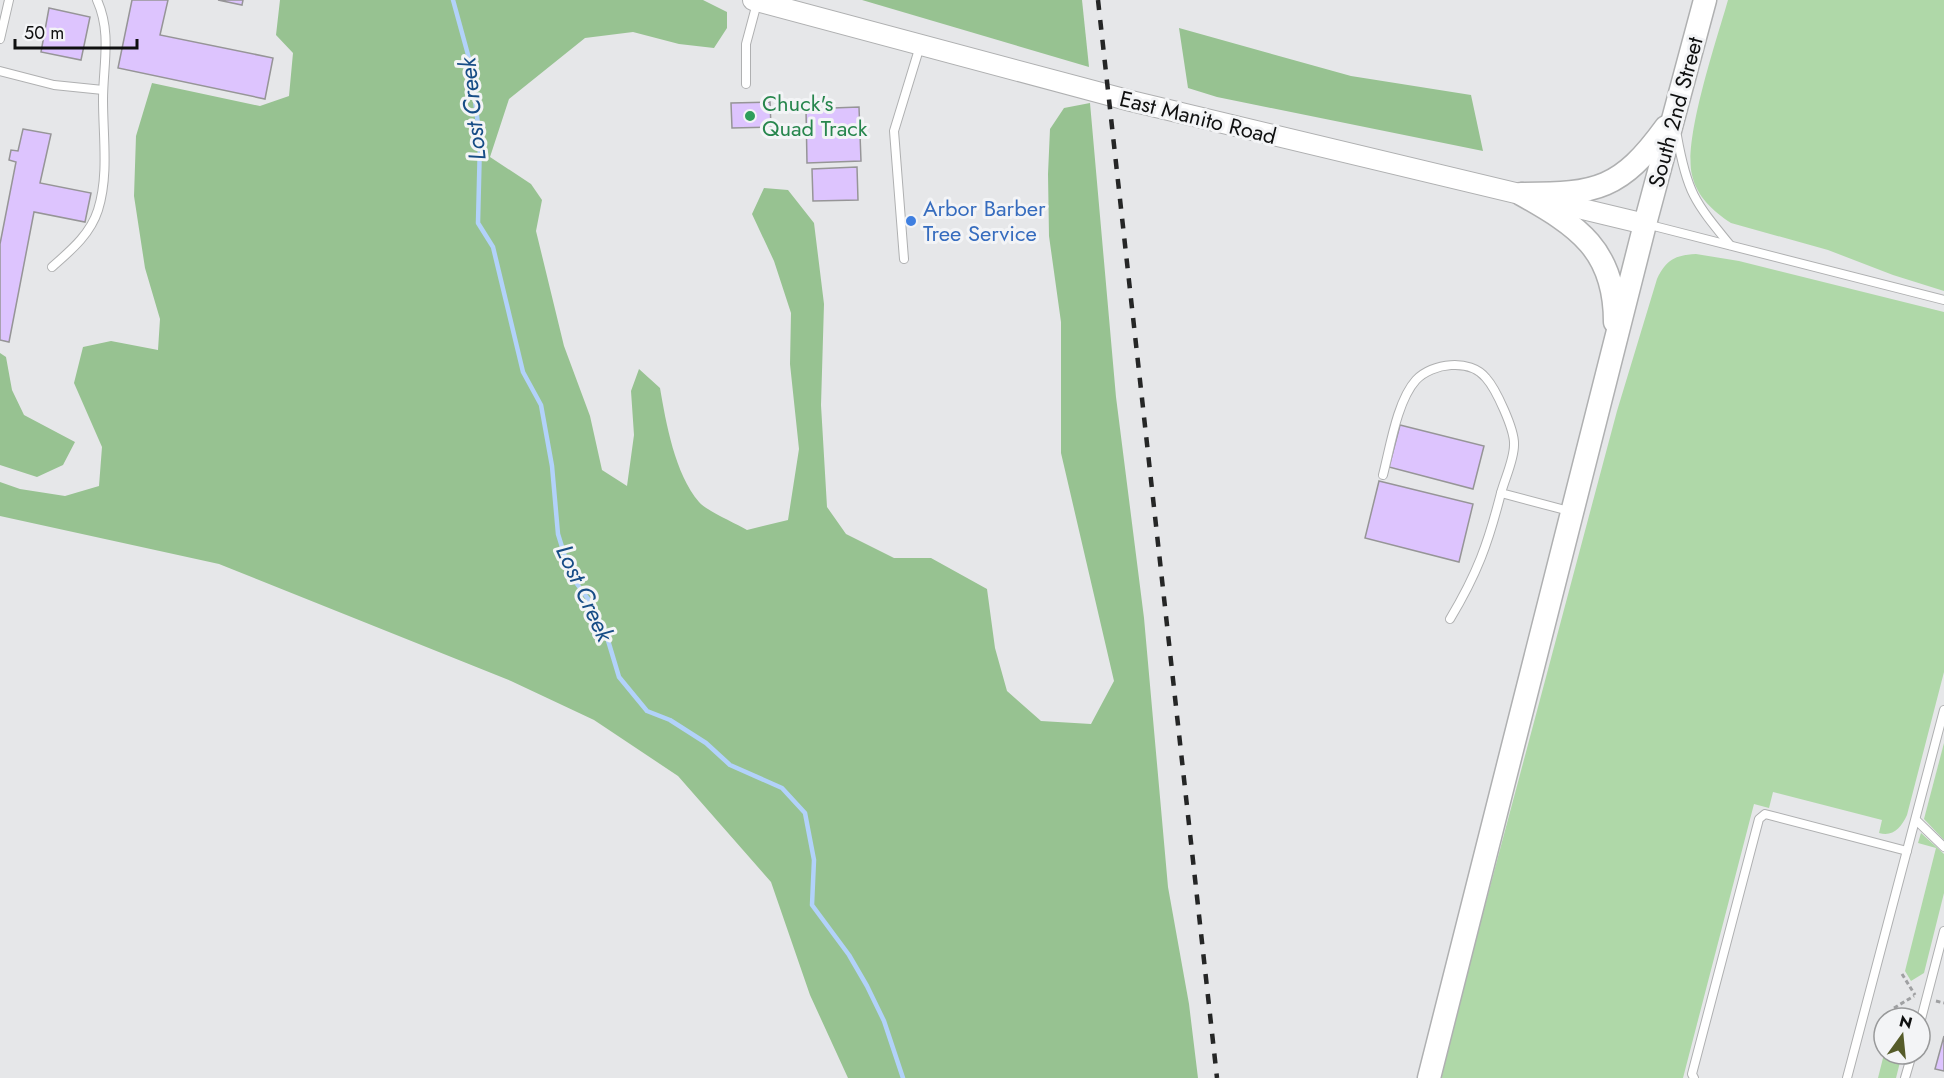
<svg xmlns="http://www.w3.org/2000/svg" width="1944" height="1078" viewBox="0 0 1944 1078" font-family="Jost,sans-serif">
	<rect width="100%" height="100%" fill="#e6e7e9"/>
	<g fill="#afd8a8">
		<path d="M1728,0H1944V291L1893,275L1828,250L1731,223C1713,211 1697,197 1692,175C1683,139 1717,39 1728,0Z"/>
		<path d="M1696,254L1739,261L1944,312V672L1907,815C1901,828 1893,837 1879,833L1882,820L1773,792L1769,808L1754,804L1683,1078H1439L1617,411L1657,279C1666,260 1675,255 1696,254Z"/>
		<polygon points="1944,743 1944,840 1924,819"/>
		<polygon points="1921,833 1944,854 1944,893 1924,973 1911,981 1905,971 1936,848 1918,843"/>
		<polygon points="1884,1054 1902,1054 1896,1078 1878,1078"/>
	</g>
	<g fill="#97c291">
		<path d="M280,0H703L727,12V28L714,48L679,44L633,32L585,38L509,99L490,157L531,184L542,200L536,231L564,346L590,416L602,470L627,486L634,435L631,391L639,369L660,388C666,423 675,474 699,502C707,511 735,523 747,530L788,520L799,449L790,364L791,313L774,261L752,214L764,188L788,190L814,223L824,304L821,405L827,507L846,534L894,558H931L987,589L995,648L1007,691L1041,721L1091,724L1114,681L1061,453V322L1049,236L1048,174L1050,129L1064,108L1090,103L1116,397L1144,618L1168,887L1189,1004L1198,1078H848L810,995L771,882L678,776L594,720L511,681L219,564L0,516V482L20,489L65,496L99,486L102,447L74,383L83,347L111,341L158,350L160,319L145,268L134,196L136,136L152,83L260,106L289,96L293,53L276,35Z"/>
		<polygon points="862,0 1082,0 1089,67"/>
		<polygon points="1179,28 1351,76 1471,95 1483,151 1217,97 1188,88"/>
		<polygon points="0,353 6,357 12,390 24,415 75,442 63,465 37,477 0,465"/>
	</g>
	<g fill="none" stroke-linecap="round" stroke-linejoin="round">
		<polyline stroke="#b2d2fa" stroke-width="4.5" points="453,0 470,62 475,100 480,141 478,223 493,247 523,372 541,405 552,466 558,534 571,576 589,600 607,637 619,677 647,711 670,720 706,743 730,765 782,788 805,813 814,860 812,905 849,955 867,986 884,1021 903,1078"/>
	</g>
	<g fill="#ddc4fe" stroke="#969597" stroke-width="1.5">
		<polygon points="132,0 168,0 160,35 273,58 265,99 118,68"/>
		<polygon points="218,0 243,0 242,5"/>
		<polygon points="49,8 90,17 81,60 41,52"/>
		<polygon points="770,102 771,127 732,128 731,103"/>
		<polygon points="859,107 861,161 807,163 806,109"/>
		<polygon points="23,129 51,134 40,183 91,193 85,222 34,212 9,342 0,340 0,244 16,162 9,160 11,150 18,151"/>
		<polygon points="857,167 858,200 813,201 812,169"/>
		<polygon points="1400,425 1484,446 1473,489 1389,467"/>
		<polygon points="1379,481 1473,504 1459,562 1365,538"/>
		<polygon points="1944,1036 1944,1071 1935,1069"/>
	</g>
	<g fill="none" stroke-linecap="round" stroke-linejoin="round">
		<defs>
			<g id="service">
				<polyline points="0,39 9,0"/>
				<polyline points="0,71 54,85 103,90"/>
				<polyline points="746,84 746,44 757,3"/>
				<path d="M1677,136C1687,192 1694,201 1730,245"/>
				<polyline points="1646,224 1944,300"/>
				<polyline points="904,259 894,131 920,46"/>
				<path d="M52,267C70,251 90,235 98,210C109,175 103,137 103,100C103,65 112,33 97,0"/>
				<path d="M1383,475C1390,448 1397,401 1416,380C1432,363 1470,358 1486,378C1496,389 1515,430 1514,445C1514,460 1505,478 1501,493L1569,511"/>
				<path d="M1450,619C1477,574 1488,544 1501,493"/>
				<polyline points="1916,820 1944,847"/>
				<polyline points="1920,1023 1944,931"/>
				<polyline points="1694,1078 1692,1074 1759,819 1765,814 1907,851"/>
				<polyline points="1847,1078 1944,710"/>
				<polyline points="1905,1078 1912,1054"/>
			</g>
			<polyline id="tertiary" points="753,0 1131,101 1645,224"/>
			<g id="secondary">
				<path d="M1521,194C1578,226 1615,250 1615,322"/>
				<path d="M1523,194C1597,194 1621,189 1666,127"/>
				<polyline points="1429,1078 1645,224 1705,0"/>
			</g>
		</defs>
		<use href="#service" stroke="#afb0b1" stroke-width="10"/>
		<use href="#tertiary" stroke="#afb0b1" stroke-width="22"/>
		<use href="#secondary" stroke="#afb0b1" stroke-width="25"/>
		<g stroke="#9fa0a2" stroke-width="3" stroke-dasharray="4.5 3" stroke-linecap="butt">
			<polyline points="1902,974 1915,995"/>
			<polyline points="1936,1001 1944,1003"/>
			<polyline points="1894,1008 1914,996"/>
		</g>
		<use href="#service" stroke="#fff" stroke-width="8"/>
		<use href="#tertiary" stroke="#fff" stroke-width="20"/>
		<use href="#secondary" stroke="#fff" stroke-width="22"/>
		<polyline stroke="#252626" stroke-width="4.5" stroke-dasharray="10 10" stroke-linecap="butt" points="1098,0 1217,1078"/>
	</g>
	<circle fill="#2e9e5b" stroke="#f3f4f6" stroke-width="2" cx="750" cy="116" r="6"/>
	<circle fill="#3f7fe0" stroke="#f3f4f6" stroke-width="2" cx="911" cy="221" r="6"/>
	<g text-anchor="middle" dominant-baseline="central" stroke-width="6" stroke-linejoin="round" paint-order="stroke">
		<g font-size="22" fill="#27864d" stroke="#f3f4f6" text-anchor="start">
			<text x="762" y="103">Chuck's<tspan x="762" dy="25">Quad Track</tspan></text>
		</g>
		<g font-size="22" fill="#0f1010" stroke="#f3f4f6">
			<text transform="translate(1675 112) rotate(-75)">South 2nd Street</text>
			<text transform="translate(1198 117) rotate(14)">East Manito Road</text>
		</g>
		<g font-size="22" fill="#366cbe" stroke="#f3f4f6" text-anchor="start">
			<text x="923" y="208">Arbor Barber<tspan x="923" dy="25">Tree Service</tspan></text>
		</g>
		<g font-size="24" font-style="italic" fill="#164c86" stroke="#f3f4f6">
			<text transform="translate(472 109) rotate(-96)">Lost Creek</text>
			<text transform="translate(585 593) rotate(65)">Lost Creek</text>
		</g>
	</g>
	<g transform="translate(1902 1036) rotate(15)"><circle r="28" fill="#f3f4f6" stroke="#98999a" stroke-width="1.5"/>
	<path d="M0-4.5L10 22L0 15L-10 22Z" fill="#555b29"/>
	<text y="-9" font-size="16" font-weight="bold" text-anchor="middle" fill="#0f1010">N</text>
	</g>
	<path d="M15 39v9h122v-9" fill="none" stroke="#0f1010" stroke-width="3"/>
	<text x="24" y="39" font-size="18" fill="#0f1010" stroke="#f3f4f6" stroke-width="4.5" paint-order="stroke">50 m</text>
</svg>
